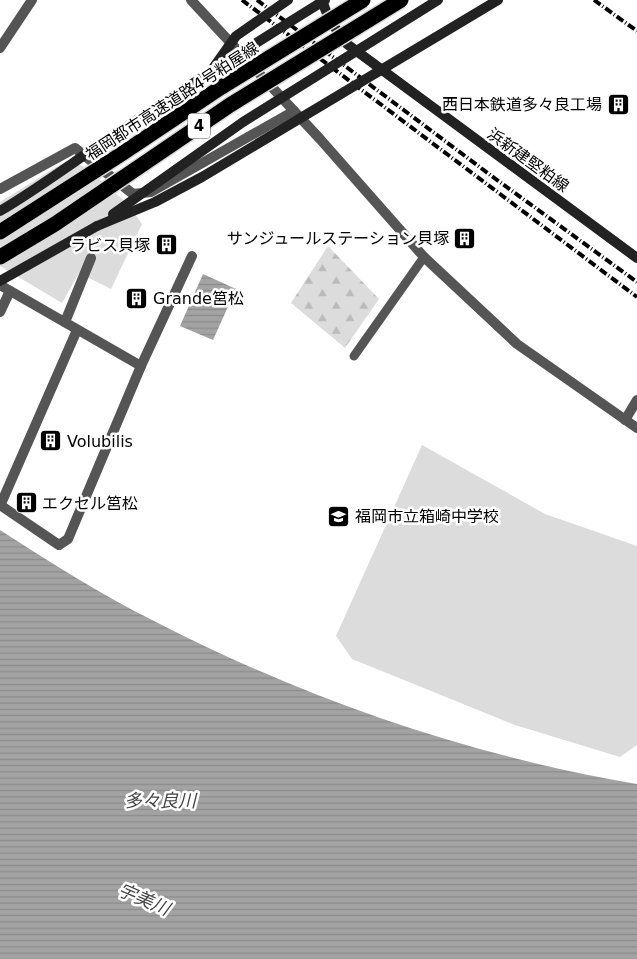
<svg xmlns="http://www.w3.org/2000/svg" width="637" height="959" viewBox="0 0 637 959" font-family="'DejaVu Sans','Noto Sans JP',sans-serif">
	<defs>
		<pattern id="forest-firs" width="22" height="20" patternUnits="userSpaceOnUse" patternTransform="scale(1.25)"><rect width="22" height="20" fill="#dcdcdc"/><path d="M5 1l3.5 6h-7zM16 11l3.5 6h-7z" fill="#bbb"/></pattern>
		<pattern id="water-rules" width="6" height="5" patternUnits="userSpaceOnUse" patternTransform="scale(1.25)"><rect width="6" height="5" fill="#a3a3a3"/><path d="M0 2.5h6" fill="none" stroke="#8b8b8b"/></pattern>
	</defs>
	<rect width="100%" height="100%" fill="#fff"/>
	<g fill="#dcdcdc">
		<polygon points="66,161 85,167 127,203 142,224 111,289 79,273 62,303 0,266 0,202"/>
		<polygon points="422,445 545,514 637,546 637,745 620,757 515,725 352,659 336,636"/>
	</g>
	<polygon fill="url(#forest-firs)" points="328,246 379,299 345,348 291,303"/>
	<g fill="url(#water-rules)">
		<polygon points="203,274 236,289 213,340 180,326"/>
		<path d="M0,530C51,563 102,595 156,622C306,699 470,756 637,784V959H0Z"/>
	</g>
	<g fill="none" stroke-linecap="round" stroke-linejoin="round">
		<polyline stroke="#555" stroke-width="9" points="354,356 424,257"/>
		<g stroke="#555" stroke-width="10">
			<polyline points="191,0 320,139 424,257 517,344 637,428"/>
			<polyline points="0,48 32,0"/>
			<polyline points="0,189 75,148 133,194 151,192 294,111"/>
			<polyline points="0,285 141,366"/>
			<polyline points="0,312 10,291"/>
			<polyline points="65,322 91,258"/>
			<polyline points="625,420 637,400"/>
			<polyline points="0,505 59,545 68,539 141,366 192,256"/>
			<polyline points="0,506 77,330"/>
		</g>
		<g stroke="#222" stroke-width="10">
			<path d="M322,0C327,18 336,30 347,44L637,258"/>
			<polyline points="0,281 97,226"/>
		</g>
		<g stroke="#000" stroke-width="4" stroke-dasharray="8 2.5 1 2.5" stroke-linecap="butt">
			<polyline points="242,0 637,297"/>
			<polyline points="257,0 497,180 637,282"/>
			<polyline points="594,0 637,31"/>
		</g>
		<defs>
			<g id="highway-bridge">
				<polyline points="0,232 123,153 220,88 363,0"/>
				<polyline points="0,257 55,224 230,105 401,0"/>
			</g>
		</defs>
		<use href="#highway-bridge" stroke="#dbdbdb" stroke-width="18" stroke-linecap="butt"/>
		<g stroke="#222" stroke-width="10">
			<polyline points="214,67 236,36 288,0"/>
			<path d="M0,211C39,188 76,160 114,135C183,89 254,44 325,0"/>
			<polyline points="113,214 243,122 438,0"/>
			<polyline points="97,226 155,202 202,177 498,0"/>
		</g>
		<use href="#highway-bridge" stroke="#000" stroke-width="15"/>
	</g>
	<defs>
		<symbol id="building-square" viewBox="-11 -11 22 22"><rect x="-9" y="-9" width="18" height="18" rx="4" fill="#000" stroke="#fff"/><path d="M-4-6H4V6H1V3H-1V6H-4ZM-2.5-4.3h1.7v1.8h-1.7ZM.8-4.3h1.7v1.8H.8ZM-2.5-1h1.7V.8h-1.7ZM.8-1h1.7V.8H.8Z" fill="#fff"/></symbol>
		<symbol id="school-square" viewBox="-11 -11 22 22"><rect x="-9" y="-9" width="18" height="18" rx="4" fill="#000" stroke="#fff"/><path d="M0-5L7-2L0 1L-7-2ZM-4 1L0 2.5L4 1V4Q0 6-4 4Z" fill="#fff"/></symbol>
	</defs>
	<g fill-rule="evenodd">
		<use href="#building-square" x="606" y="92" width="25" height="25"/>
		<use href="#building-square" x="452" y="226" width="25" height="25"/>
		<use href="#building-square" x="154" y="232" width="25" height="25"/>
		<use href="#building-square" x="124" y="286" width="25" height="25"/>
		<use href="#building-square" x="38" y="428" width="25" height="25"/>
		<use href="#building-square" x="14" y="490" width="25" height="25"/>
		<use href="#school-square" x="326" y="504" width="25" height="25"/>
	</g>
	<g text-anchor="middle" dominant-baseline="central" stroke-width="5" stroke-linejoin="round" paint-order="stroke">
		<rect fill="#fff" stroke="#4c4c4c" stroke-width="1" x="188" y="113.5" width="22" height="25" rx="4"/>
		<g font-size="15" font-weight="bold" fill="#000">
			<text x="199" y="126">4</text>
		</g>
		<g font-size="16" fill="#000" stroke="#fff">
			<text transform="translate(172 101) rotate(-33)">福岡都市高速道路4号粕屋線</text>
			<text transform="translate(528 160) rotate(36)">浜新建堅粕線</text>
		</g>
		<g font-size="16" fill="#000" stroke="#fff" text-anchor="start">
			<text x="602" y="104" text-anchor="end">西日本鉄道多々良工場</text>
			<text x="449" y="238" text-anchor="end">サンジュールステーション貝塚</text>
			<text x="150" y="245" text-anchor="end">ラビス貝塚</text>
			<text x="153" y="298">Grande筥松</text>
			<text x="67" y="441">Volubilis</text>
			<text x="42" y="503">エクセル筥松</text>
			<text x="355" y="516">福岡市立箱崎中学校</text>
		</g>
		<g font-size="18" font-style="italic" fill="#444" stroke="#fff">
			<text x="160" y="800">多々良川</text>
			<text transform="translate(144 899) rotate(23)">宇美川</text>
		</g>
	</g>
</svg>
